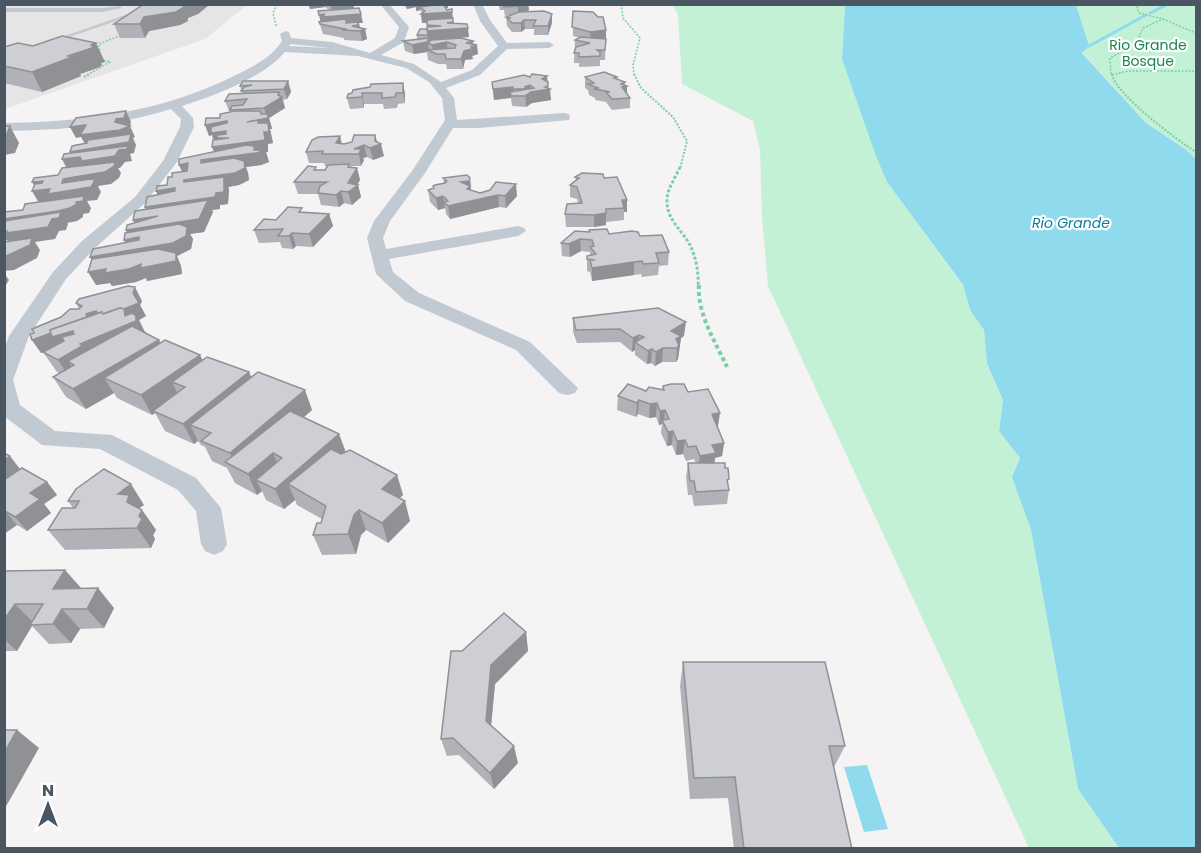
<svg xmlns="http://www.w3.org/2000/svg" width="1201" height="853" viewBox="0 0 1201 853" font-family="Poppins,sans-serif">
	<rect width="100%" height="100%" fill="#f5f3f3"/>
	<polygon fill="#e6e4e5" points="4,5 247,5 205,39 5,109"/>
	<g fill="#c3f1d5">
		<polygon points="672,5 845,5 842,59 887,182 963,286 970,310 984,330 987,365 1003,400 999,431 1020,458 1012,477 1031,530 1078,789 1119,848 1029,848 768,286 762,217 760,149 753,121 682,84 678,14"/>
		<polygon points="1076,5 1196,5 1196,159 1185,149 1146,123 1082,52"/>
	</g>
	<g fill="#90daee">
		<polygon points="845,5 1076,5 1089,46 1082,53 1146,123 1185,149 1196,159 1196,848 1119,848 1078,789 1031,530 1012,477 1020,458 999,431 1003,400 987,364 984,330 970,310 963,285 887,182 876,156 842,59"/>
		<polygon points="867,765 888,829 864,832 844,767"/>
	</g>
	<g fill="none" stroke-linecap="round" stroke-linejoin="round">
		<g stroke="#90daee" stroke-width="3">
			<polyline points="1150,13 1168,4"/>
			<polyline points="1089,46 1146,15"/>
		</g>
		<g stroke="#7ad0a6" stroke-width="1.5" stroke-dasharray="2 1.5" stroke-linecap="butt">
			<polyline points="621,4 623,18 640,38 633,65 634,75"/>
			<polyline points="1140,4 1137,7 1139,13 1163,19 1196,33"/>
			<polyline points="276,26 273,13 277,4"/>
			<polyline points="100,54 99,44 122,35"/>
			<polyline points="1111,74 1110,58 1136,44 1143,28 1163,19"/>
			<polyline points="87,75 110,62 102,60"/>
			<polyline points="1112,75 1128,71 1196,71"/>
		</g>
		<g stroke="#7ad0a6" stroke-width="2" stroke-dasharray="2 1.5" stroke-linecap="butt">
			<polyline points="634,74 641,88 673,117 687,141 680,169"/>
			<path d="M1112,74C1115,94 1177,140 1196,152"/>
			<polyline points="84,77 90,74"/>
		</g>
		<path stroke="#7ad0a6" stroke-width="3" stroke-dasharray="3 2" stroke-linecap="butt" d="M680,167C675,179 666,190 667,203C668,221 682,230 690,245C696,257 699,274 698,287"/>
		<path stroke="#7ad0a6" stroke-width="4" stroke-dasharray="4 3" stroke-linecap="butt" d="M699,285C697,314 715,341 727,367"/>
		<g fill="#c1cad2" fill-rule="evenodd">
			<polygon points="120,6 122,8 102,12 4,12 4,8 102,8"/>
			<polygon points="134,12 139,13 52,43 47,42"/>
		</g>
		<path fill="#c1cad2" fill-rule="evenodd" d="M380,4H389L409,27L404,42L381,55L414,64L441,82L472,70L498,46L480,21L473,4H482L490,20L507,43L549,42L554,45L549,48L507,49L480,75L446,88L454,98L457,120L564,113L569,114L570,117L569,120L479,128H453L425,173L390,221L383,238L386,249L518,226L524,228L526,231L518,236L389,259L393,272L419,293L530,342L578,388L575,393L567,395L559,393L516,350L405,301L376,274L367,238L374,221L412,171L445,120L442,98L429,82L406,68L358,56L285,52C263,78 213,96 182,106L193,118L194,127L177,162L145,203L94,249L66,279L29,336L13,380L20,405L55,431L112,435L196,478L221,508L227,544L223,551L214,555L205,551L201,544L196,511L178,490L100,449L42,445L4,416V349L9,336L53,272L82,241L135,197L163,161L180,127L181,119L171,109C117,126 61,130 4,131V123C85,122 161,112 234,76C252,67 270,59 282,41L280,34L285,31L289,32L291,38L332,42L370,53L395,38L399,27ZM290,44L331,48H332L289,46Z"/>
	</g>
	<g fill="#b0b2b7">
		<polygon points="144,4 209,4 209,5 198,14 188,18 188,21 180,25 149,31 145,38 120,38 114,24"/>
		<polygon points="308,4 353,4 354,8 338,10 363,23 359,23 360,28 365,29 367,39 362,41 344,40 344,38 323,34 319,22 321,21 331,11 325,7 310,9"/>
		<polygon points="403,4 448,4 448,8 445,8 453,18 453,23 469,37 430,40 430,42 473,41 473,44 478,54 472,56 473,59 465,60 463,69 447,69 446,64 438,64 428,60 427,52 414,54 405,51 403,41 417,40 417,35 427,29 428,27 427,23 422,23 421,10 416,11 416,7 407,9"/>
		<polygon points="495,4 528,4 529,10 526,12 552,23 548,35 534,35 534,29 525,29 521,32 512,32 507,26 506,17 510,15 505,16 504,10 500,10 499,6"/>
		<polygon points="583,4 596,4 596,6 585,6"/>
		<polygon points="573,11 606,30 605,60 600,60 600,66 579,67 579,63 574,63 575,40 580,38 573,36"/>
		<polygon points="4,47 105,62 101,63 102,65 100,67 80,74 81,76 42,92 4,83"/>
		<polygon points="547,76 548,88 551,100 532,103 526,107 512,106 511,98 494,100 492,82"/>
		<polygon points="585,77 617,77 617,79 627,86 627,93 630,98 630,108 612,110 606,102 595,100 595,98 589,95 588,90 585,88"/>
		<polygon points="288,81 291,92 287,99 283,100 285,108 269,118 271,125 272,129 270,129 273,143 268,144 268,152 266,152 269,162 261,165 246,167 248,173 249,180 239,185 228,187 229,189 228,204 220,205 220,209 212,210 213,212 204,232 190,234 193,239 191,249 177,256 181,266 182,274 147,281 146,278 136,282 112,286 110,283 96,285 92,259 90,257 125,243 127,232 126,230 135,223 146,210 145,207 158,195 156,191 167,185 172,177 214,151 212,147 213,140 212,135 209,136 220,118 231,112 229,111 225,101 242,93 240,86"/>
		<polygon points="403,83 405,94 405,103 398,104 397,108 384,109 383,104 364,104 364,108 350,109 347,98 348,94"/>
		<polygon points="375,135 377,142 384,156 373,160 367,157 363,158 364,160 361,166 349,166 357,168 360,180 357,185 358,185 361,197 352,205 344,203 339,207 321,205 318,194 298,194 294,182 317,170 325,170 328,166 325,166 324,163 309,163 306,152 340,136 342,144 344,144"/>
		<polygon points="575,177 604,178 617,177 627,212 624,212 624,220 606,222 606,225 594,227 566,227 565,214 578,203 577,199 570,197 570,185 576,181"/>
		<polygon points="443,178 470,178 471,190 480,193 517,196 506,208 499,207 450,219 446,214 445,208 438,210 430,202 428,190 433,188 433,186 444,183"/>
		<polygon points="303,212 329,214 333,226 313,247 296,246 293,249 282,248 280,242 259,243 254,230 276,220"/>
		<polygon points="589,230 609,234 640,236 669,252 668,265 659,266 658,275 642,277 641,274 592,281 590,272 587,271 587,256 590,255 590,252 581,251 570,257 562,256 561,243 589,232"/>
		<polygon points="142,301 140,305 146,316 139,320 145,333 160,343 203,360 249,372 251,377 312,410 304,417 339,434 346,452 397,475 403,495 399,498 410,521 388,543 366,530 361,535 356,554 322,555 313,535 321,523 322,519 297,505 295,500 284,509 266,500 262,491 257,495 235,483 227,468 212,461 205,447 201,445 198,441 194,444 165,431 155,413 152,415 117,398 114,393 86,409 66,397 53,377 59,373 57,372 43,352 41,353 32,340 61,317 79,309 76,303"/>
		<polygon points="573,318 684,336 681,338 678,359 676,362 662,362 655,366 651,363 647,364 635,355 635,350 632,352 620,342 577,343 573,332"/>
		<polygon points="663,386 688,392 718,426 717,427 724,443 722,456 715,458 714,463 725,468 729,490 727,504 694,506 692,495 688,495 686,477 688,463 696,463 694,459 686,461 683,454 676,455 672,445 667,446 661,433 662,424 659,425 656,417 649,418 638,414 636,417 617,410 618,396 646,391 662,390"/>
		<polygon points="4,453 20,469 47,482 57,495 44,504 51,513 27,531 17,525 4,534"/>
		<polygon points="76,489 144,505 139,508 142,510 156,530 153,535 155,539 151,548 65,550 48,530 73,508 68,501"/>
		<polygon points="4,571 81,589 114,608 104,628 80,629 71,643 49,644 32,626 17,651 4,651"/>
		<polygon points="526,632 528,651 495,684 491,725 518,763 494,789 459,755 447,756 441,739 462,651"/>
		<polygon points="683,662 845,746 834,767 852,849 734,849 728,798 690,799 680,686"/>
	</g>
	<g fill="#909195">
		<polygon points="184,4 209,5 198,14 188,18 188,21 180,25 149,31 145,38 140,24 144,17"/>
		<polygon points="309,4 324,4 325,7 310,9"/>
		<polygon points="330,4 353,4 354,8 332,11"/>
		<polygon points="406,4 448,4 448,8 424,10 420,7 421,10 416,11 416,7 407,9"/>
		<polygon points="521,4 528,4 529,10 518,15 518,6"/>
		<polygon points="452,9 453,21 422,23 421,14"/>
		<polygon points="324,14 324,17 361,14 363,23 359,23 360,31 365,29 367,39 362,41 360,31 353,31 352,26 358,25 358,23 347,24 348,32 347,24 327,26 326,24 321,24 319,15"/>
		<polygon points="552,14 552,23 548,35 548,26"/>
		<polygon points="524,20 525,29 521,32 521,23"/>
		<polygon points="468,28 469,37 430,40 430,44 428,43 429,51 427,50 427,52 414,54 412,45 428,40 427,31"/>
		<polygon points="606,30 606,40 591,41 590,32"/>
		<polygon points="473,41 473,46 477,45 478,54 472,56 473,59 465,60 463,69 461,59 466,43"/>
		<polygon points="447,42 448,52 433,53 432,45"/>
		<polygon points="96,43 105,62 101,63 102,65 100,67 80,74 81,76 42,92 32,72"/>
		<polygon points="547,76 548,90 550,89 551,100 532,103 526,107 525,87 530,85 531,93 542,79"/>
		<polygon points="288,81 291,92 287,99 284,89"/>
		<polygon points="625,82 624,87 627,86 627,97 621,84"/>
		<polygon points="403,83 405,94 405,103 403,93"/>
		<polygon points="513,87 514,96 510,92 511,98 494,100 493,89"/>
		<polygon points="279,92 281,98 282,97 285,108 269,118 271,125 272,129 270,129 273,143 268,144 268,152 266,152 269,162 261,165 246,167 248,173 249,180 239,185 228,187 229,189 228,204 220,205 220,209 212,210 213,212 204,232 190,234 193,239 191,249 177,256 181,266 182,274 147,281 146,278 136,282 112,286 110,283 96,285 88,272 141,264 176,256 97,270 90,257 129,250 124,240 130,239 126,230 137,229 133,220 150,218 145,207 215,197 184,182 184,180 201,163 201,160 217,158 212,147 265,140 247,122 267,118 264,108 278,95"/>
		<polygon points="362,93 364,104 364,108 362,97"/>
		<polygon points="126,111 131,122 130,126 135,137 133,138 136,145 134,153 130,154 132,161 125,162 120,168 118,168 121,173 119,178 111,184 98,186 101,192 97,200 87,201 91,208 89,213 83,214 83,217 77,221 67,223 68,224 66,230 59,231 55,239 35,242 40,250 37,258 14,270 4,271 4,257 11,244 8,240 4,241 4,219 39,203 32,191 37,190 32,182 43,181 62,183 68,171 62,159 73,158 70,152 86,146 81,137 76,138 70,127 115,122 116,119"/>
		<polygon points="227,121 229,138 217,138 219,143 215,144 212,135 209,136 205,125"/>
		<polygon points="10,126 19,143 15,153 4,155 4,136"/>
		<polygon points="375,135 378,145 381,144 384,156 373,160 370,148 375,141"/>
		<polygon points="340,136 342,147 336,143"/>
		<polygon points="364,145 367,157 363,158 364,160 361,166 359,154 354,149"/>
		<polygon points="188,163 192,175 184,176 179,165"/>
		<polygon points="357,168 360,180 356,187 358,185 361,197 352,205 348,192 348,183"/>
		<polygon points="470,178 471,190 468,193 461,182"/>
		<polygon points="516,184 517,196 506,208 505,196"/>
		<polygon points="175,188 180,200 162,203 156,191"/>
		<polygon points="341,191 344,203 339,207 336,195"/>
		<polygon points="498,195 499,207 450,219 448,206"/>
		<polygon points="443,196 445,208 438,210 436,198"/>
		<polygon points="622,200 627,200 627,212 624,212 624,208"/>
		<polygon points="606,213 606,225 594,227 594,215"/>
		<polygon points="329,214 333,226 313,247 309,234"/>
		<polygon points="292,233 296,246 293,249 289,236"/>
		<polygon points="580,239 581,251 570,257 569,244"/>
		<polygon points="634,262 634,275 592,281 592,268"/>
		<polygon points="4,273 9,280 4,288"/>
		<polygon points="135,287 142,301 140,305 146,316 139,320 147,336 74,365 68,361 78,376 71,380 58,360 59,347 41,353 32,340 133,293"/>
		<polygon points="686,322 684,336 681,338 678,359 676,362 677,348 671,331"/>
		<polygon points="639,335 638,344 635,342 635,350 632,352 633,338"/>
		<polygon points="159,340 169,360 104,378 114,393 86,409 73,389"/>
		<polygon points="663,348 662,362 655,366 656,352"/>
		<polygon points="652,349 651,363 647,364 648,351"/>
		<polygon points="200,355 210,375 185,387 172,382 179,396 153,411 155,413 152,415 141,395"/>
		<polygon points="249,372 258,393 190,425 198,441 194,444 183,424"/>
		<polygon points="305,390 312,410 242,471 238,469 230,453"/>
		<polygon points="639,400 638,414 636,417 637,403"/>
		<polygon points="657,403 656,417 649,418 650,404"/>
		<polygon points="665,410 664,424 662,420 662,424 659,425 660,411"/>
		<polygon points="720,413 718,426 710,428 712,414"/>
		<polygon points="673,431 672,445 667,446 668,432"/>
		<polygon points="339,434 346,454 288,484 295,500 284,509 275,489"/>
		<polygon points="685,440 683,454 676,455 677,441"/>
		<polygon points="724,443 722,456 715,458 714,467 698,470 700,456 712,445"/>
		<polygon points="273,453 282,474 256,480 262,491 257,495 248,474"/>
		<polygon points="10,456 26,477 4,491 4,460"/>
		<polygon points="397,475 403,495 388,509 382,489"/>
		<polygon points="47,482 57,495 44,504 51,513 27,531 15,517 30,493"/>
		<polygon points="131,484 144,505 138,509 142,510 156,530 153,535 155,539 151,548 137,528 118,494"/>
		<polygon points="405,501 410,521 388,543 382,523"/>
		<polygon points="359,510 366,530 361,535 356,554 348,534 354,515"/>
		<polygon points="5,511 17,525 4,534 4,512"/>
		<polygon points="65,570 82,589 53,589"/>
		<polygon points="98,588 114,608 104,628 87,609"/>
		<polygon points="15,604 34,623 30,625 32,626 17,651 4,639 4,620"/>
		<polygon points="62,609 80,629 71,643 53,624"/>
		<polygon points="526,632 528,651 495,684 490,738 486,721 491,665"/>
		<polygon points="17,730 39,748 4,810 4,753"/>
		<polygon points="514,746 518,763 494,789 490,773"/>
	</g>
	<g fill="#cdcfd5" stroke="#909195" stroke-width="1.5">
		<polygon points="144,4 184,4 183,8 176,12 144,17 140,24 114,24"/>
		<polygon points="443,4 447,10 452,9 452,12 421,14 425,11 420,7"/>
		<polygon points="504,4 521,4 518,6 504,7"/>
		<polygon points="359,8 361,14 324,17 324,14 319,15 318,11"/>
		<polygon points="544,11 552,14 548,26 533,26 536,20 524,20 521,23 512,23 508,19 510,18 506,17 519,12"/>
		<polygon points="573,11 593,12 598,17 603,17 606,30 590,32 572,27"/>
		<polygon points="453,18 453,22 447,23 467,24 468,28 427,31 427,27 441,26 427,25 427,20"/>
		<polygon points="346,19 346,23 358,22 358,25 352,26 365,29 360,31 342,30 345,29 320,24 319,22"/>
		<polygon points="420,29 427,29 428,35 417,35"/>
		<polygon points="62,36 96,43 91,45 93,46 92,48 68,56 72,57 32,72 4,66 4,47 18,43 33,46"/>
		<polygon points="581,37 606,39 605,50 597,50 600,52 600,56 579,57 579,53 574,53 576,47 590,43 575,40"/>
		<polygon points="429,38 427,42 412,45 403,41"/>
		<polygon points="461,38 473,41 466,43 477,45 471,46 472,49 464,51 461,59 446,59 445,54 437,54 427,50 455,48 456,45 447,42 432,45 428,43 432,40"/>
		<polygon points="604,72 617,77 614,78 625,82 621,84 627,86 622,87 630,98 612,99 606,92 610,92 595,89 598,88 588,84 594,83 585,77"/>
		<polygon points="532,74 547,76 542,79 548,82 548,86 545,87 550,89 531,92 525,96 511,96 510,92 534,88 530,85 525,87 526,89 513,89 513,87 493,89 492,82 524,75 530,77"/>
		<polygon points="243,81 288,81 284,89 241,91 244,87 252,85 240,86"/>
		<polygon points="403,83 403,93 396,93 395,97 382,98 382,93 362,93 362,97 347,98 348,94 352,93 353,90 370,87 371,84"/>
		<polygon points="279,92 278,95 282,97 264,108 230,110 232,106 243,105 247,99 225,101 229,94"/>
		<polygon points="126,111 124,118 116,119 115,122 130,126 120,130 80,135 86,125 70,127 76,118"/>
		<polygon points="235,111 260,111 261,114 268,114 268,118 247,122 258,120 258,123 268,123 269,132 264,132 265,140 212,147 213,140 229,138 217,138 217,135 226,134 226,131 211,133 211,127 227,123 227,121 205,125 206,118 220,118 220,114"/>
		<polygon points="4,126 10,126 6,136 4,136"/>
		<polygon points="131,134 129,142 70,152 72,146 87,143 88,140"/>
		<polygon points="354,135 375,135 375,141 381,144 370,148 364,145 354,149 361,149 359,154 322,154 323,151 306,152 312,140 318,137 340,136 336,143 344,144 352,142"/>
		<polygon points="246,145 254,146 254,150 265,150 257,153 201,160 201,163 234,158 244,161 245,168 235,173 184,180 184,182 224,177 224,192 216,193 215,197 145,207 147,197 175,191 175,188 156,191 157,186 167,185 168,177 172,177 172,173 187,171 188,163 179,165 179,159"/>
		<polygon points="127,146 127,149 119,150 115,156 82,161 80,157 62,159 64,154"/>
		<polygon points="115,162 114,166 105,172 63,179 62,183 90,179 95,180 91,187 48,194 50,189 32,191 35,184 42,183 43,181 32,182 34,178 58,175 62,168"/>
		<polygon points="349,164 348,167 357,168 348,183 358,185 348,192 341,191 336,195 318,193 320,186 327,182 294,182 308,166 316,167 314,170 325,170 328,165"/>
		<polygon points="582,173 603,174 604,178 617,177 627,200 622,200 624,208 606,209 606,213 594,215 565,214 567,204 582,203 577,187 570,185 579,178 575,177"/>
		<polygon points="467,175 470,178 469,181 461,182 470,186 467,189 480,193 490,190 496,182 516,184 505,196 498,195 448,206 444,202 448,201 443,196 436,198 428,190 434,188 433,186 435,185 445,183 447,181 443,178"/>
		<polygon points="84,196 83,201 76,202 77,204 70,208 58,211 4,219 4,212 23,210 25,204"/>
		<polygon points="208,200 199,219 126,230 127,225 158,216 133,220 135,211"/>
		<polygon points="288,207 302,208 299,212 329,214 309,234 292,233 289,236 278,236 283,229 254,230 264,219 276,220"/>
		<polygon points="61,212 59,218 52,219 48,227 6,233 7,231 4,231 4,221"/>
		<polygon points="179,224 187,227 186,236 173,243 90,257 93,249 139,240 139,237 124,240 125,233"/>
		<polygon points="607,229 609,234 632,231 638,232 640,236 662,235 669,252 656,253 659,263 643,264 642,261 634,262 592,268 590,260 595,260 587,259 587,256 596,254 590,247 594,246 592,240 580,239 569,244 561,243 575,231 590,232 589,230"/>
		<polygon points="32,238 30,245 4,257 4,242"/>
		<polygon points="158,249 176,253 176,261 141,268 141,264 129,269 105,273 106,269 88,272 92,259"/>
		<polygon points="128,286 135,287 133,293 139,303 124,309 120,308 103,314 102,312 97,313 96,311 86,314 87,317 50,330 51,333 32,340 30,334 34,333 32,329 61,317 70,309 79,309 82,306 76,303 79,299"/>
		<polygon points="120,308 124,309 125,316 132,313 136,316 136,321 80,344 82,346 58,360 43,352 64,341 62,337 74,334 73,331 52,337 50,330 102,312 103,314"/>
		<polygon points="658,308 686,322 671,331 681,336 676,339 679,345 677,348 663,348 656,352 652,349 648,351 635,342 644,337 639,335 633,338 620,329 576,330 573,318"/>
		<polygon points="132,326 159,340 73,389 53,377 74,365 68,361"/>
		<polygon points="165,340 200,355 141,395 104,378"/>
		<polygon points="207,357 249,372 183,424 153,411 185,387 172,382"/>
		<polygon points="258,372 305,390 230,453 201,441 211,433 190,425"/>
		<polygon points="628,384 646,391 649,387 664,390 663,386 671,384 684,384 688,392 708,389 720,413 712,414 724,443 712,445 716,453 700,456 696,446 688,447 685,440 677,441 673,431 668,432 662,420 669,419 665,410 660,411 657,403 650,404 639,400 637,403 618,396"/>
		<polygon points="290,411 339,434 275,489 256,480 282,458 273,453 248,474 225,462"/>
		<polygon points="331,449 341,454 350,450 397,475 382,489 405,501 382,523 359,510 354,515 348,534 313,535 317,523 321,523 326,506 288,484"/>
		<polygon points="4,453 10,456 4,460"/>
		<polygon points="688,463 725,463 725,468 728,468 729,479 727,480 729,490 696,492 694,481 690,481"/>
		<polygon points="22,468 47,482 30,493 40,499 15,517 5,511 4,512 4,480"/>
		<polygon points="104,469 131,484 118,494 129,495 127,502 142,510 139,516 142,519 137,528 48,530 62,508 75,508 79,501 68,501 76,489"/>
		<polygon points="65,570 53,589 98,588 87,609 62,609 53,624 30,625 43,604 15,604 4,620 4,571"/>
		<polygon points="504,613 526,632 491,665 486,721 514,746 490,773 453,738 441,739 451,651 462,651"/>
		<polygon points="683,662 825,662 845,746 829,746 852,849 744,849 735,777 694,778"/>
		<polygon points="4,730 17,730 4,753"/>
	</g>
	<g text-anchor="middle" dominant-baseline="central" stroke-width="4.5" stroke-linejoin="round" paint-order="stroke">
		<g font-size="14" fill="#17864f" stroke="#fff">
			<text x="1148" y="45">Rio Grande<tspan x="1148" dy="16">Bosque</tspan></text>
		</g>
		<g font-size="14" font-style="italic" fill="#0c7c9b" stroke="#fff">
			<text x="1071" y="223">Rio Grande</text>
		</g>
	</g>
	<rect width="1201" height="853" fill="none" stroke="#4a5661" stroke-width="12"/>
	<g transform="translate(48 805)" stroke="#ffffff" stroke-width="4.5" paint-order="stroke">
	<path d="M0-4.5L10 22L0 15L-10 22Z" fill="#4a5661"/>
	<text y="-9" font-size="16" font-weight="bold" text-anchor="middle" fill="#4a5661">N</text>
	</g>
</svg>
